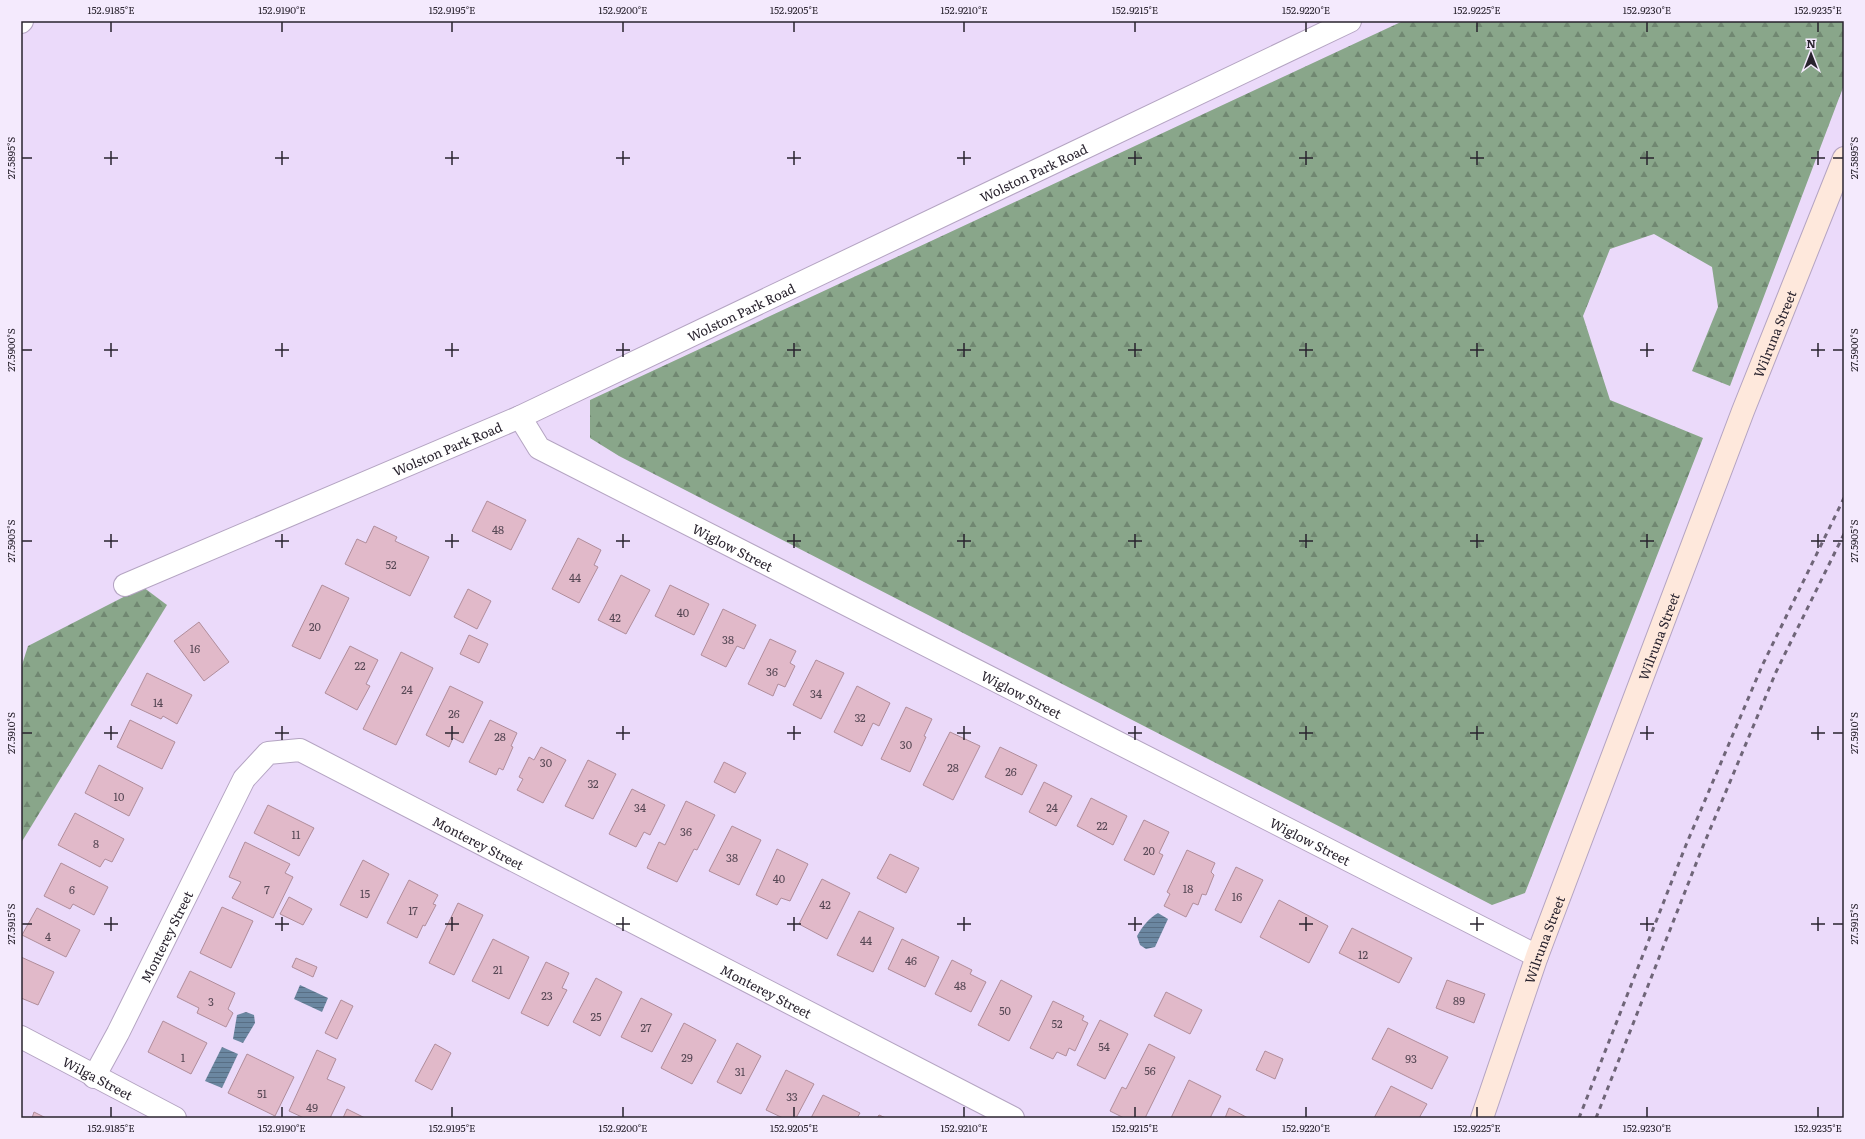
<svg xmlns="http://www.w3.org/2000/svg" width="1865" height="1139" viewBox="0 0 1865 1139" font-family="Literata,serif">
	<defs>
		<pattern id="forest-firs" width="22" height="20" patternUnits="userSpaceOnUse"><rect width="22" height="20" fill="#89a68a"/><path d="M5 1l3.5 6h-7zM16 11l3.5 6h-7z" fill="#708771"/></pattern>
		<pattern id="water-rules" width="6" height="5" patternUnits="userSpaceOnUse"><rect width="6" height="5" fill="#6b87a1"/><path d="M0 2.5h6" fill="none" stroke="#586e84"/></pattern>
	</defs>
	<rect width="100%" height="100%" fill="#ebdafa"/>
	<g fill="url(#forest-firs)">
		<polygon points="1403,21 1844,21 1844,85 1730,386 1692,371 1718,307 1712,267 1654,234 1610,249 1583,316 1610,400 1703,438 1525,893 1492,905 619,456 590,438 590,400"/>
		<polygon points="143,587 167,605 21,843 21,668 28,646"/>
	</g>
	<g fill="url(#water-rules)">
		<path d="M1158,913L1168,919L1155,947L1146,949L1140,945L1137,936C1142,927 1149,918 1158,913Z"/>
		<polygon points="300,985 328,998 322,1012 294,999"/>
		<polygon points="246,1012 254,1015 255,1023 243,1043 233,1039 237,1015"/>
		<polygon points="222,1047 238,1054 222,1088 205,1081"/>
	</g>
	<g fill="#e1b9c9" stroke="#b08d9b">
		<polygon points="487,501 526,520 511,550 472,531"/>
		<polygon points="374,526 397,537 395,541 429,557 410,596 345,564 357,539 366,543"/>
		<polygon points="578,538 601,550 594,565 598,567 579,603 552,589"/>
		<polygon points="621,575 650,590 626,634 598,620"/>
		<polygon points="322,585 349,598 320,659 292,646"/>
		<polygon points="670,585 709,604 694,635 655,616"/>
		<polygon points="468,589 491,601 477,629 454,617"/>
		<polygon points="723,609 756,625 744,649 737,646 726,667 701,655"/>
		<polygon points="199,622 229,662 204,681 174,641"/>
		<polygon points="469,635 488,644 479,663 460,654"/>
		<polygon points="770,639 796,651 790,663 795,666 785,687 778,684 773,696 748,684"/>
		<polygon points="350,646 378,660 366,684 370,686 357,710 325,693"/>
		<polygon points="401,652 433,668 396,745 363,729"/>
		<polygon points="816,660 844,673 821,719 793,705"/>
		<polygon points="147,673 192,695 177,724 163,716 161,719 131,705"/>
		<polygon points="450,686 483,702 463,743 453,738 449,747 426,735"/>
		<polygon points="857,686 890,703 879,726 873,723 862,746 834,732"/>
		<polygon points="906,707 932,719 924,736 926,737 910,772 881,759"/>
		<polygon points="130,720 175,742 162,769 117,747"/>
		<polygon points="490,720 517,733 511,746 513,747 503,770 499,768 496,775 469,762"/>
		<polygon points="950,732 980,746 953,800 923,785"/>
		<polygon points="541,747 566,760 543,803 517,790 523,779 519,777 529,757 534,760"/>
		<polygon points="1000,747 1037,765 1022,795 985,777"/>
		<polygon points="588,760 616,774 593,819 565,806"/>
		<polygon points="724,762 746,773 735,793 714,782"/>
		<polygon points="99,765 143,788 129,816 85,793"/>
		<polygon points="1044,782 1072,796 1056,826 1029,812"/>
		<polygon points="632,789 665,805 650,835 644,832 636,847 609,834"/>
		<polygon points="1091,798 1127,816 1113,845 1077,826"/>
		<polygon points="686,801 715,815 697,850 694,849 677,882 647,868 659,842 665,845"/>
		<polygon points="268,805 314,828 299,856 254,833"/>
		<polygon points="75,813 124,839 112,862 105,859 100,867 58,845"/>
		<polygon points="1144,820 1169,832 1159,853 1163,855 1154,875 1124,860"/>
		<polygon points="732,826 761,840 739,885 709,871"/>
		<polygon points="245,842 290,864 285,873 293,877 273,918 232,898 241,882 229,877"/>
		<polygon points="777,849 808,864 790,901 781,898 777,905 756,895"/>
		<polygon points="1187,850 1215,863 1211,872 1214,875 1206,895 1202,894 1198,905 1193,903 1186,917 1164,906 1170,894 1167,892"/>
		<polygon points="890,854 919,868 906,893 877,878"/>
		<polygon points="363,860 389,874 367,918 340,905"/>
		<polygon points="61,863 108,887 94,915 73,904 70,909 44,896"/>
		<polygon points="1236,867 1263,880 1241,923 1215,910"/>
		<polygon points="822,879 850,893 827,939 799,924"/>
		<polygon points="409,880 438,895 433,904 436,905 425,926 423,925 417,938 387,923"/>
		<polygon points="289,897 312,909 303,925 280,914"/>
		<polygon points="1279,900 1328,926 1309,963 1260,937"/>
		<polygon points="458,903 483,915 454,975 429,963"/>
		<polygon points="222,907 253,921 231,968 200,953"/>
		<polygon points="37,908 80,930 66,957 22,935"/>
		<polygon points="859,911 894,928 873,972 837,955"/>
		<polygon points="1352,928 1412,958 1399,983 1339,953"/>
		<polygon points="493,939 529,957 509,999 472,981"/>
		<polygon points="902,939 939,957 925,987 888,969"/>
		<polygon points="21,957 54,972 38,1005 21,998"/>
		<polygon points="296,958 317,967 313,977 292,967"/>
		<polygon points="952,960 972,970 970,974 986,982 971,1012 935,994"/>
		<polygon points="546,962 569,973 562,988 567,990 548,1026 521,1013"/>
		<polygon points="190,971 235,993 228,1009 233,1013 226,1027 197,1013 199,1008 177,997"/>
		<polygon points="596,978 622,992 600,1036 573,1022"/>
		<polygon points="1001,980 1032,996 1009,1041 978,1025"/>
		<polygon points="1447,980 1485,994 1474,1023 1436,1008"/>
		<polygon points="1166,992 1202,1010 1190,1034 1154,1016"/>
		<polygon points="641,998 672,1014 652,1052 621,1037"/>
		<polygon points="341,1000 353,1006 337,1039 325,1033"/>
		<polygon points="1053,1001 1084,1016 1082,1020 1088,1023 1075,1051 1069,1048 1066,1056 1057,1052 1053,1059 1030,1048"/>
		<polygon points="1100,1020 1128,1034 1105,1079 1077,1065"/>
		<polygon points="163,1021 207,1043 191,1074 148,1052"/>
		<polygon points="684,1023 716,1040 692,1084 661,1068"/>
		<polygon points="1388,1028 1448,1057 1432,1089 1372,1059"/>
		<polygon points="737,1043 761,1056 741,1094 717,1082"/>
		<polygon points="435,1044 451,1053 432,1090 415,1081"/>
		<polygon points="1149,1044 1175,1057 1145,1118 1124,1118 1110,1111 1122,1087 1126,1089"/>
		<polygon points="317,1050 336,1059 327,1079 345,1087 330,1118 304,1118 289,1111"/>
		<polygon points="1265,1051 1283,1059 1275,1079 1256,1070"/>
		<polygon points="247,1054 294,1077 275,1116 228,1093"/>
		<polygon points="786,1070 814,1084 796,1118 783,1118 766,1110"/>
		<polygon points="1189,1080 1221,1096 1210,1118 1171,1118"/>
		<polygon points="1391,1086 1427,1104 1419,1118 1374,1118"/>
		<polygon points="823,1095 860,1113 857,1118 811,1118"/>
		<polygon points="1229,1108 1248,1118 1225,1118"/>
		<polygon points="347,1109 365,1118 343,1118"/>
		<polygon points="34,1112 46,1118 32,1118"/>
		<polygon points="879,1115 886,1118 877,1118"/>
	</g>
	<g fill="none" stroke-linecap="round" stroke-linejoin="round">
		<defs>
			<g id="street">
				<polyline points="21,22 22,21"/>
				<path id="s1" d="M520,417L539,448L1537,956"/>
				<path id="s2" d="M125,585L520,417L1350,21"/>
				<path id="s3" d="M21,1037L175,1118"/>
				<path id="s4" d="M94,1077L118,1033L244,779L268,753L300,750L1013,1118"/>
			</g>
			<g id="secondary">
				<path id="s5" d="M1482,1118L1537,956L1743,411L1844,158"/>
			</g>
		</defs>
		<use href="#street" stroke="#b4a4c2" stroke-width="24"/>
		<use href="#secondary" stroke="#b4a4c2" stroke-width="24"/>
		<use href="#street" stroke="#fff" stroke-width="22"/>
		<use href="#secondary" stroke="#fee8dc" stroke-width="22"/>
		<g stroke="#6f6578" stroke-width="3" stroke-dasharray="5 5" stroke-linecap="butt">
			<polyline points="1579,1118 1686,845 1762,666 1844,498"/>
			<polyline points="1596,1118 1701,851 1776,672 1844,534"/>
		</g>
	</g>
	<path fill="none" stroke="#29232e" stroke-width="1.5" d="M111,22V32M282,22V32M452,22V32M623,22V32M794,22V32M964,22V32M1135,22V32M1306,22V32M1477,22V32M1647,22V32M1818,22V32M111,151V165M282,151V165M452,151V165M623,151V165M794,151V165M964,151V165M1135,151V165M1306,151V165M1477,151V165M1647,151V165M1818,151V165M22,158H32M104,158H118M275,158H289M445,158H459M616,158H630M787,158H801M957,158H971M1128,158H1142M1299,158H1313M1470,158H1484M1640,158H1654M1811,158H1825M1833,158H1843M111,343V357M282,343V357M452,343V357M623,343V357M794,343V357M964,343V357M1135,343V357M1306,343V357M1477,343V357M1647,343V357M1818,343V357M22,350H32M104,350H118M275,350H289M445,350H459M616,350H630M787,350H801M957,350H971M1128,350H1142M1299,350H1313M1470,350H1484M1640,350H1654M1811,350H1825M1833,350H1843M111,534V548M282,534V548M452,534V548M623,534V548M794,534V548M964,534V548M1135,534V548M1306,534V548M1477,534V548M1647,534V548M1818,534V548M22,541H32M104,541H118M275,541H289M445,541H459M616,541H630M787,541H801M957,541H971M1128,541H1142M1299,541H1313M1470,541H1484M1640,541H1654M1811,541H1825M1833,541H1843M111,726V740M282,726V740M452,726V740M623,726V740M794,726V740M964,726V740M1135,726V740M1306,726V740M1477,726V740M1647,726V740M1818,726V740M22,733H32M104,733H118M275,733H289M445,733H459M616,733H630M787,733H801M957,733H971M1128,733H1142M1299,733H1313M1470,733H1484M1640,733H1654M1811,733H1825M1833,733H1843M111,917V931M282,917V931M452,917V931M623,917V931M794,917V931M964,917V931M1135,917V931M1306,917V931M1477,917V931M1647,917V931M1818,917V931M22,924H32M104,924H118M275,924H289M445,924H459M616,924H630M787,924H801M957,924H971M1128,924H1142M1299,924H1313M1470,924H1484M1640,924H1654M1811,924H1825M1833,924H1843M111,1107V1117M282,1107V1117M452,1107V1117M623,1107V1117M794,1107V1117M964,1107V1117M1135,1107V1117M1306,1107V1117M1477,1107V1117M1647,1107V1117M1818,1107V1117"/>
	<g text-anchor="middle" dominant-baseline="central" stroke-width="3" stroke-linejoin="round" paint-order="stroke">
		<g font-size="11" fill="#574855">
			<text x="498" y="529">48</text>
			<text x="391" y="564">52</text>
			<text x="575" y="577">44</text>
			<text x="683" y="612">40</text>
			<text x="615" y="617">42</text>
			<text x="315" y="626">20</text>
			<text x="728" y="639">38</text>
			<text x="195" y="648">16</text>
			<text x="360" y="665">22</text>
			<text x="772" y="671">36</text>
			<text x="407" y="689">24</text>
			<text x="816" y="693">34</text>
			<text x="158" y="702">14</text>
			<text x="454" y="713">26</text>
			<text x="860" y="717">32</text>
			<text x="500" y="736">28</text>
			<text x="906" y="744">30</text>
			<text x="546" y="762">30</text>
			<text x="953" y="767">28</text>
			<text x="1011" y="771">26</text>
			<text x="593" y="783">32</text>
			<text x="119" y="796">10</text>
			<text x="640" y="807">34</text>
			<text x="1052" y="807">24</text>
			<text x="1102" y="825">22</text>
			<text x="686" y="831">36</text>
			<text x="296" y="834">11</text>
			<text x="96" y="843">8</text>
			<text x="1149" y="850">20</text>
			<text x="732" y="857">38</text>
			<text x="779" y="878">40</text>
			<text x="1188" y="888">18</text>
			<text x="72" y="889">6</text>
			<text x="267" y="889">7</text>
			<text x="365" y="893">15</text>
			<text x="1237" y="896">16</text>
			<text x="825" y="904">42</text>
			<text x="413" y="910">17</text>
			<text x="48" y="936">4</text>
			<text x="866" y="940">44</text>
			<text x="1363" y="954">12</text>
			<text x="911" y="960">46</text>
			<text x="498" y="969">21</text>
			<text x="960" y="985">48</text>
			<text x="547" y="995">23</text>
			<text x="1459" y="1000">89</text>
			<text x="211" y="1001">3</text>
			<text x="1005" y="1010">50</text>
			<text x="596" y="1016">25</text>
			<text x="1057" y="1023">52</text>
			<text x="646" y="1027">27</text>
			<text x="1104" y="1046">54</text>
			<text x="183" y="1057">1</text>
			<text x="687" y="1057">29</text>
			<text x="1411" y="1058">93</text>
			<text x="1150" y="1070">56</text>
			<text x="740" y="1071">31</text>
			<text x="262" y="1093">51</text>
			<text x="792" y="1096">33</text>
			<text x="312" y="1107">49</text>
		</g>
		<g font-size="13" fill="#29232e" stroke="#f4eafd">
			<text stroke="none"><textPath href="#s2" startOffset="998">Wolston Park Road</textPath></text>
			<text stroke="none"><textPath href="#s2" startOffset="674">Wolston Park Road</textPath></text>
			<text stroke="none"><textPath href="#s5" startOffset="837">Wilruna Street</textPath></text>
			<text stroke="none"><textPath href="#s2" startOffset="350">Wolston Park Road</textPath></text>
			<text stroke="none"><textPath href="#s1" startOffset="254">Wiglow Street</textPath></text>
			<text stroke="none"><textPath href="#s5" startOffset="513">Wilruna Street</textPath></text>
			<text stroke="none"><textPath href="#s1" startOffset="578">Wiglow Street</textPath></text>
			<text stroke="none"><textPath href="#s1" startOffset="902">Wiglow Street</textPath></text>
			<text stroke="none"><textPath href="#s4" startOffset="602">Monterey Street</textPath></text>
			<text stroke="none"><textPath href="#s4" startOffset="158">Monterey Street</textPath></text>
			<text stroke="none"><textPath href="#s5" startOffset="189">Wilruna Street</textPath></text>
			<text stroke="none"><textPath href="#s4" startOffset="926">Monterey Street</textPath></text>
			<text stroke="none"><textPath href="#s3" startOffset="87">Wilga Street</textPath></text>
		</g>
	</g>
	<rect width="1865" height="1139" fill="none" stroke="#f4eafd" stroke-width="44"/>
	<g transform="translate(1811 54)" stroke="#f4eafd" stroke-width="3" paint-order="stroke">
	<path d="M0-3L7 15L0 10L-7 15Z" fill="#29232e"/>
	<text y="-6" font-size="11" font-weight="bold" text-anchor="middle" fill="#29232e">N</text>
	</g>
	<rect x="22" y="22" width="1821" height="1095" fill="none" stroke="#29232e" stroke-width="1.5"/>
	<g font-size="10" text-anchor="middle" fill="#29232e">
		<text x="111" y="14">152.9185°E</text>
		<text x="282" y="14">152.9190°E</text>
		<text x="452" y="14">152.9195°E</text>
		<text x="623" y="14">152.9200°E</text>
		<text x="794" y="14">152.9205°E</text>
		<text x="964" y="14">152.9210°E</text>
		<text x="1135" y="14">152.9215°E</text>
		<text x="1306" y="14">152.9220°E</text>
		<text x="1477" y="14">152.9225°E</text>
		<text x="1647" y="14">152.9230°E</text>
		<text x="1818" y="14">152.9235°E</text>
		<text transform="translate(11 158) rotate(-90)" y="4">27.5895°S</text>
		<text transform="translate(1854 158) rotate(-90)" y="4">27.5895°S</text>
		<text transform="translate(11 350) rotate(-90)" y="4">27.5900°S</text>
		<text transform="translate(1854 350) rotate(-90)" y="4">27.5900°S</text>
		<text transform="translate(11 541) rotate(-90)" y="4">27.5905°S</text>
		<text transform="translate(1854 541) rotate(-90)" y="4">27.5905°S</text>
		<text transform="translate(11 733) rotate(-90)" y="4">27.5910°S</text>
		<text transform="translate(1854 733) rotate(-90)" y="4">27.5910°S</text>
		<text transform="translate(11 924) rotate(-90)" y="4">27.5915°S</text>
		<text transform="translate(1854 924) rotate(-90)" y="4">27.5915°S</text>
		<text x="111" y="1132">152.9185°E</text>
		<text x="282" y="1132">152.9190°E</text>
		<text x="452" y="1132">152.9195°E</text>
		<text x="623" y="1132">152.9200°E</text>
		<text x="794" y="1132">152.9205°E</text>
		<text x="964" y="1132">152.9210°E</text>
		<text x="1135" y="1132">152.9215°E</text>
		<text x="1306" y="1132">152.9220°E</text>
		<text x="1477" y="1132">152.9225°E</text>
		<text x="1647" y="1132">152.9230°E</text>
		<text x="1818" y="1132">152.9235°E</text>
	</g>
</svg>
